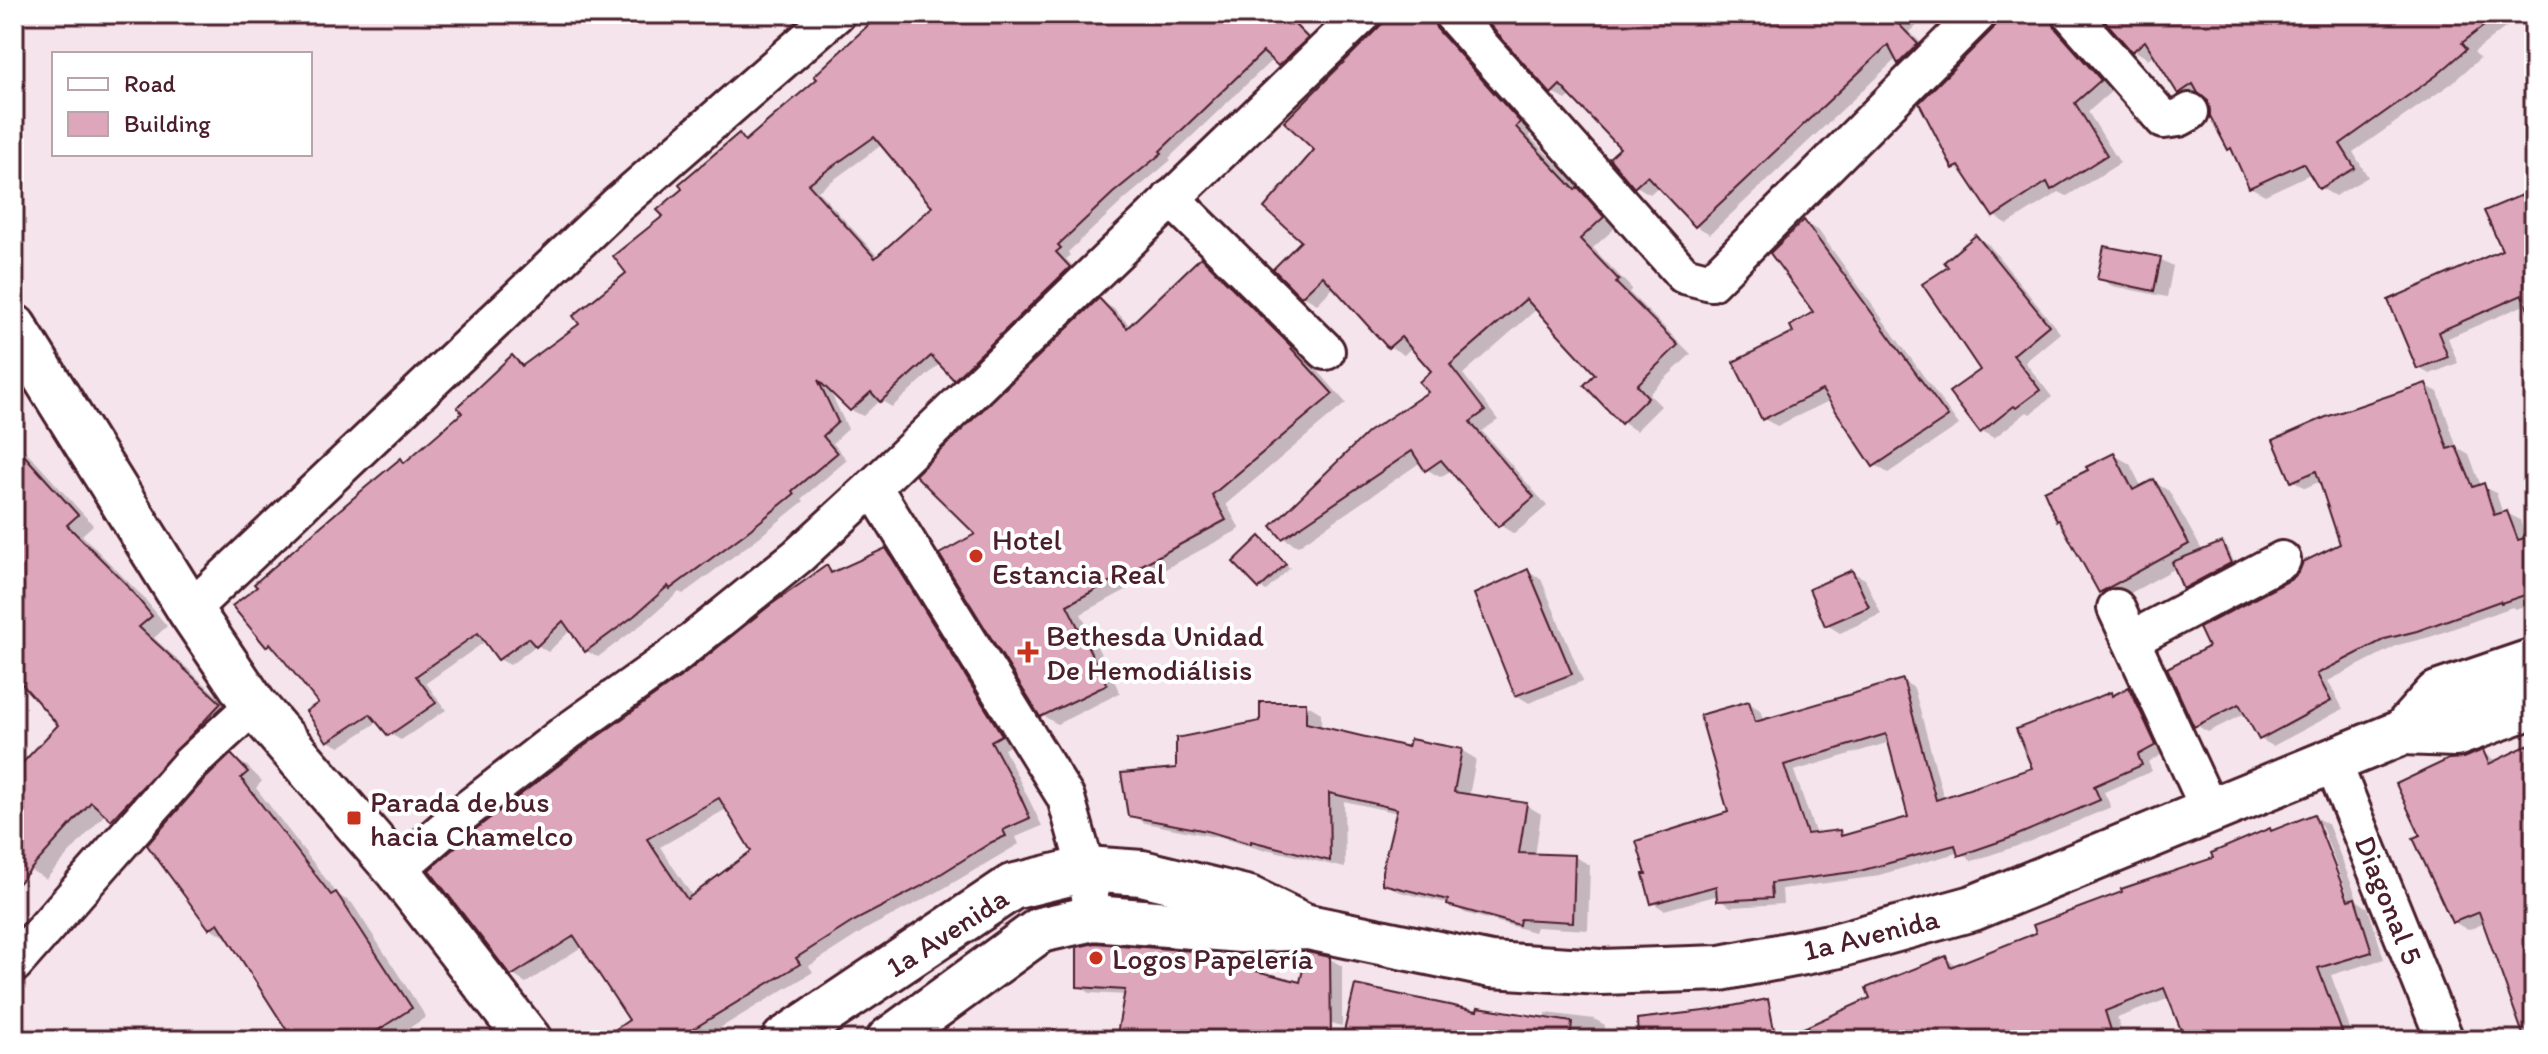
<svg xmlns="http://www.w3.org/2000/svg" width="2548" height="1054" viewBox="0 0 2548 1054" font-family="Itim,sans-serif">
	<rect width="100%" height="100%" fill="#f5e4eb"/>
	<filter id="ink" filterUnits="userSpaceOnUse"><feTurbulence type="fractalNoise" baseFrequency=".0125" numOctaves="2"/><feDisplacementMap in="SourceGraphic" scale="16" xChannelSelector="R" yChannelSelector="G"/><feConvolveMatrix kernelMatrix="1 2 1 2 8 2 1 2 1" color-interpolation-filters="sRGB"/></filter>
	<g filter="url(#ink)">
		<g fill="#0003" fill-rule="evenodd">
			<path d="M878,14H1294L1290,18L1318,45L1291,71L1273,59L1169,158L1171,160L1125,199L1068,252L1070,256L1066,259L1080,274L966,385L955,378L941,363L892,407L880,400L863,416L851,410L829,389L848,429L833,443L847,460L802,498L804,501L758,538L683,594L679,592L646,621L598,657L586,651L572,629L548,652L537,645L510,665L499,659L486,641L426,683L446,710L401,740L390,734L379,721L340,747L328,741L321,704L278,652L267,645L401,461L406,464L465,413L512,358L525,366L582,324L629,273L665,217L739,136L747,141L820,79L880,16ZM883,144L935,207L879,258L818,191Z"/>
			<polygon points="1395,14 1447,14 1533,131 1529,136 1617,226 1593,248 1632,289 1629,292 1691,354 1649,394 1661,406 1636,431 1622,422 1598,374 1538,308 1463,374 1498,420 1482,431 1547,506 1514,534 1500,525 1452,470 1440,477 1426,469 1421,462 1298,546 1283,538 1431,392 1434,371 1412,347 1404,355 1389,346 1335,286 1317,304 1303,296 1276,269 1304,241 1317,150"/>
			<polygon points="1483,14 1929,14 1910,32 1931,53 1914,71 1900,63 1897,58 1710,234 1696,226 1659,186 1650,194 1636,186 1623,148 1572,95 1566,100 1552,92"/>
			<polygon points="2001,14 2066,14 2114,89 2088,112 2120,163 2067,196 2059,192 2008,224 1994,216 1967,175 1954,167"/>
			<polygon points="2101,14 2523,14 2474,52 2480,58 2452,83 2353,152 2368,177 2335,196 2321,188 2312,173 2265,195 2250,187 2234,152 2229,149 2211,102 2203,95 2194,100 2179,92 2155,53 2148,59 2134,50"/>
			<polygon points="2534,192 2534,318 2529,303 2448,338 2458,363 2430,374 2418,368 2391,301 2504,251"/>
			<polygon points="1805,223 1818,230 1959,425 1888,473 1875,465 1831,400 1777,426 1764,419 1816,312"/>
			<polygon points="1976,237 1989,245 2060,333 2025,362 2052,397 2030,414 2027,412 1994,438 1981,431 1983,370 1951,268"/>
			<polygon points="1201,259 1216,268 1306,357 1346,403 1226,504 1240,529 1081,614 1120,693 1057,724 1042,715 978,534 1099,300 1114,309 1131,327"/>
			<polygon points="2160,259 2173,266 2167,297 2112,286 2099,278"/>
			<polygon points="2425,385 2438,392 2457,448 2469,455 2481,486 2496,493 2503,514 2507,513 2520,520 2526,540 2534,537 2534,603 2515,609 2512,607 2430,637 2398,645 2328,681 2343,709 2273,746 2260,739 2246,713 2208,732 2196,725 2211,648 2293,580 2342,545 2321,481 2305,488 2293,480"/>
			<polygon points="14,402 27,421 14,430"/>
			<polygon points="14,438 93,525 82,535 142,596 167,626 154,638 236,713 128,828 106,813 46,879 30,870 14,857 14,775 61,725 21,680 14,687"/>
			<polygon points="2114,455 2130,464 2142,488 2154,482 2169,491 2203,552 2222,545 2228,548 2236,567 2190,591 2184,587 2176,568 2116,601 2100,592 2062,522 2059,520 2090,471"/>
			<polygon points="1260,539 1290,568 1266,591 1260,587"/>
			<path d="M886,550L900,558L1015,743L1004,749L1042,826L1016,837L1019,844L934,894L868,928L809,966L813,972L700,1040H603L632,1021L583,946L526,983L513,975L688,674L827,568L836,573ZM728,808L754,852L693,897L660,847Z"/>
			<polygon points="1528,572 1541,579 1583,681 1529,703 1516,695"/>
			<polygon points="1852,572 1865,579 1881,614 1840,633 1827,625"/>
			<path d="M1903,681L1914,688L1944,799L2034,769L2111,694L2115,697L2129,689L2141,696L2167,752L2148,762L2152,771L2104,792L2111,807L2026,843L1972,861L1960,852L1872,877L1782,889L1783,904L1731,907L1719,900V895L1664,910L1653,903L1730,813L1749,703L1760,710L1764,722ZM1890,742L1910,819L1847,836L1840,832L1816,835L1794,771Z"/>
			<polygon points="1306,704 1321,713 1321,729 1410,749 1461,750 1476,759 1469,796 1526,805 1541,814 1535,856 1575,857 1590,865 1588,930 1536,927 1534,932 1465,913 1450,904 1400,892 1384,883 1398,813 1344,801 1345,868 1266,849 1266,851 1225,839 1145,823 1129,814 1178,770 1262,723"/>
			<polygon points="2534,745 2534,1016 2485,923 2468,930 2454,922 2422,836 2463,760 2483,753 2498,762"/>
			<polygon points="232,757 247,766 262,781 256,788 338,895 352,903 426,1017 391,1040 296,1040 228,935 226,937 210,928"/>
			<path d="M2314,817L2328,824L2358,901L2368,908L2384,959L2331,975L2354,1040H2188L2170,998L2117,1018L2124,1040H1798L1946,959L1958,966ZM2316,825H2321L2353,909L2349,910Z"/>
			<polygon points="1205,954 1217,961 1217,963 1301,984 1330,959 1342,966 1342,1026 1222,998 1215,1040 1119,1040 1127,995 1090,993 1079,986"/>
			<polygon points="1505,1013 1545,1016 1546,1013 1594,1019 1605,1025 1604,1040 1403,1040 1479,1014"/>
		</g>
		<g fill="#dda6bb" stroke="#4a1f2b" stroke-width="2" fill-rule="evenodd">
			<path d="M880,14H1284L1308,38L1278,66L1263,52L1160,151L1162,153L1113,193L1058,245L1061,248L1056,252L1070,267L954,380L931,356L880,402L871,392L850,411L818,380L838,422L823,436L837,453L792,491L794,494L747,532L670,589L668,586L634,616L585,652L563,621L536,647L528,638L498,660L478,633L416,676L436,703L388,736L370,714L327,742L306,711L318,703L270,643L266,647L232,606L257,587L254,584L366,487L401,458L404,463L462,413L457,407L512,355L522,366L579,324L573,316L626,273L613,256L663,216L657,210L682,189L679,184L739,133L745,141L817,79L814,76ZM874,137L932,207L875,258L808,184Z"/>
			<polygon points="1392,14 1432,14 1436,28 1520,122 1516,127 1575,190 1578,187 1604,217 1580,239 1619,280 1616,283 1678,345 1637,385 1648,397 1621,424 1584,385 1595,374 1526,299 1450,365 1485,411 1470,422 1534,497 1498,527 1441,460 1425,471 1412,451 1282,539 1271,526 1368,432 1428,392 1419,382 1431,371 1401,337 1388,348 1323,276 1301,297 1273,269 1301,241 1264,208 1314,150 1284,122"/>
			<polygon points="1480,14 1889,14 1918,44 1898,64 1888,45 1695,227 1647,176 1634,188 1609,158 1620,148 1560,85 1551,94"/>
			<polygon points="2003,14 2051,14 2055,28 2101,80 2075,103 2107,155 2051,190 2047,182 1993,217 1959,166 1953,169 1919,103 1993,29 1998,17"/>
			<polygon points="2099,14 2499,14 2462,43 2467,49 2437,75 2340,144 2355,168 2319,189 2303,163 2249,188 2231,148 2228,150 2210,116 2208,101 2198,93 2193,84 2178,94 2145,41 2132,52"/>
			<polygon points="2534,190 2534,323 2522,295 2438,332 2448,357 2417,369 2388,300 2502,250 2484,211"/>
			<polygon points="1804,220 1948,417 1873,467 1822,390 1762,420 1733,362 1793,332 1790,326 1813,312 1770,253"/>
			<polygon points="1976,235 2049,325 2013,355 2040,390 2016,408 2014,406 1980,433 1949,392 1980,370 1922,284 1948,267 1944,262"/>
			<polygon points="2104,246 2161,257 2154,291 2097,279"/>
			<polygon points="1201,257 1292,347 1291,348 1333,394 1212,495 1226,520 1067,605 1107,685 1040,717 939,554 975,534 915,475 1099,298 1127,328"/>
			<polygon points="2426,383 2448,449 2456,446 2473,487 2484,483 2494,515 2507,511 2518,540 2534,535 2534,592 2501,603 2500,601 2417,631 2385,639 2317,674 2331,701 2259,740 2239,704 2194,727 2167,668 2208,647 2199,628 2292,579 2299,572 2303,562 2340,544 2316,471 2291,482 2273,440 2326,417"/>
			<polygon points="14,444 78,515 67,525 126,584 152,616 139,627 221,703 111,820 91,802 14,888 14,772 58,725 14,675"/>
			<polygon points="2114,453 2133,490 2154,479 2189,544 2099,593 2059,520 2057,521 2044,491 2088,470 2086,467"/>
			<polygon points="1260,536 1286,564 1259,589 1233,562"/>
			<polygon points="2222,542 2231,563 2183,589 2172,562"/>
			<path d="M886,548L1002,735L991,741L1016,787L1030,818L1003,830L1006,836L992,842L920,887L854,921L796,958L800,964L675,1040H600L629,1020L574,936L511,976L429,870L477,828L576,752L686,673L769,606L827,565L831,573ZM719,798L751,851L687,899L647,839Z"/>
			<polygon points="1528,569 1572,674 1515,696 1474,594"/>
			<polygon points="1852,570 1869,607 1825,626 1809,589"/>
			<path d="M1903,679L1936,800L2032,768L2016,729L2111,692L2112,696L2129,687L2156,745L2138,755L2142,765L2094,786L2100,800L2013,837L1958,856L1955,845L1860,871L1771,883L1772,898L1717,901L1716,886L1651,904L1643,874H1646L1636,841L1728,812L1700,715L1749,701L1755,722ZM1886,734L1908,817L1841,836L1840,830L1807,834L1784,765Z"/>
			<polygon points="1260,702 1306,702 1306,723 1408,747 1410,739 1462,749 1454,792 1527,803 1519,853 1575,855 1573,922 1520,919 1519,925 1447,905 1448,900 1382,884 1382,871 1397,809 1329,793 1330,861 1251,841 1251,844 1207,831 1128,816 1121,773 1176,768 1176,738 1260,721"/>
			<polygon points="2534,742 2534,1040 2525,1040 2479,912 2452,923 2413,838 2420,835 2396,784 2449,759 2463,758 2483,750 2489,764"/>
			<polygon points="231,754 248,772 241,778 300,855 331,895 336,892 412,1008 363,1040 293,1040 218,923 209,929 147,845 205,779"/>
			<polygon points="2314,814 2348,900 2355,898 2372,952 2318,968 2345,1040 2185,1040 2164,988 2105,1011 2114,1040 1777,1040 1870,998 1866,988 1946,956 1950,967 2036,933 2033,925 2122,892 2121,889 2213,858 2211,853 2270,828 2271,831"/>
			<polygon points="1095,943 1206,952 1205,958 1300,982 1307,952 1330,957 1331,1040 1116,1040 1125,990 1077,987 1077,947"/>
			<polygon points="1355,985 1477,1011 1478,1007 1572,1022 1570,1040 1342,1040"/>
			<polygon points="1768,999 1776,1040 1638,1040 1637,1019 1712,1010"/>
		</g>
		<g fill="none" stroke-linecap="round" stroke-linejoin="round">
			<defs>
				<g id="minor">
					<polyline points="1452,14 1684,275 1711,282 1978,14"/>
					<polyline points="2071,14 2164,120 2179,118 2190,112"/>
					<polyline points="1171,198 1326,351"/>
					<polyline points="873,487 1066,798 1086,869 1093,918"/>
					<polyline points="2116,608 2210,811"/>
					<polyline points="190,610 617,205 836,14"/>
					<polyline points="2131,640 2282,560"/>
					<polyline points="2332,761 2445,1040"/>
					<polyline points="397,870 464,812 563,735 674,656 798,556 873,487 1363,14"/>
					<polyline points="14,964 190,764 254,705"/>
				</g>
				<g id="secondary">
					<polyline points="14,327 190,610 254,705 397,870 529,1040"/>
					<polyline points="2403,732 2437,694 2534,661"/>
					<polyline points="784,1040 1012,887 1086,869 1142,873 1249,899 1302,925"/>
					<polyline points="889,1040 1040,930 1093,918 1241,930 1308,927 1491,965 1601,972 1721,968 1835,946 1973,908 2403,732 2455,734 2534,705"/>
				</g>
			</defs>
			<use href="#minor" stroke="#4a1f2b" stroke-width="42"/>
			<use href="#secondary" stroke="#4a1f2b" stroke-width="50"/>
			<use href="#minor" stroke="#fff" stroke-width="36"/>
			<use href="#secondary" stroke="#fff" stroke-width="44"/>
		</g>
	</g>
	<g fill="#c8321e" stroke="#fff" stroke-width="3">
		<circle cx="976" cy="556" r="8"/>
		<path d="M1024 640h8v8h8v8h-8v8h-8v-8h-8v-8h8z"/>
		<rect x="346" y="810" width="16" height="16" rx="4"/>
		<circle cx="1096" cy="958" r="8"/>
	</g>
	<g text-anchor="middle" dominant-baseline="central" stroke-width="8" stroke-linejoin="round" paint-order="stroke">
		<g font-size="30" fill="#4a1f2b" stroke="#fff" text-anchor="start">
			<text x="992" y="539">Hotel<tspan x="992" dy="34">Estancia Real</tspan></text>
			<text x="1046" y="635">Bethesda Unidad<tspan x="1046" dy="34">De Hemodiálisis</tspan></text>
			<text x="370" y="801">Parada de bus<tspan x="370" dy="34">hacia Chamelco</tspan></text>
			<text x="1112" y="958">Logos Papelería</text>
		</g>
		<g font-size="30" fill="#4a1f2b" stroke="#fff">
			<text transform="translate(2389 900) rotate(68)">Diagonal 5</text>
			<text transform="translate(947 932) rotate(-33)">1a Avenida</text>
			<text transform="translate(1871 934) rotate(-14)">1a Avenida</text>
		</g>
	</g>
	<rect width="2548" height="1054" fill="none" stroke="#fff" stroke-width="48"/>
	<rect x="24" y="24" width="2500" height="1006" fill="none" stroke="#4a1f2b" stroke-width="3" filter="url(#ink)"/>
	<rect x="52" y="52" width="260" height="104" fill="#ffffff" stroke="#b7a5aa" stroke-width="2"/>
	<rect x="68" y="78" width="40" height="12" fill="#ffffff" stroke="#b7a5aa" stroke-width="2"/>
	<text x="124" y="92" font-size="24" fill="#4a1f2b">Road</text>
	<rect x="68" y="112" width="40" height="24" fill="#dda6bb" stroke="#b7a5aa" stroke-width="2"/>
	<text x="124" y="132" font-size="24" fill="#4a1f2b">Building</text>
</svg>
